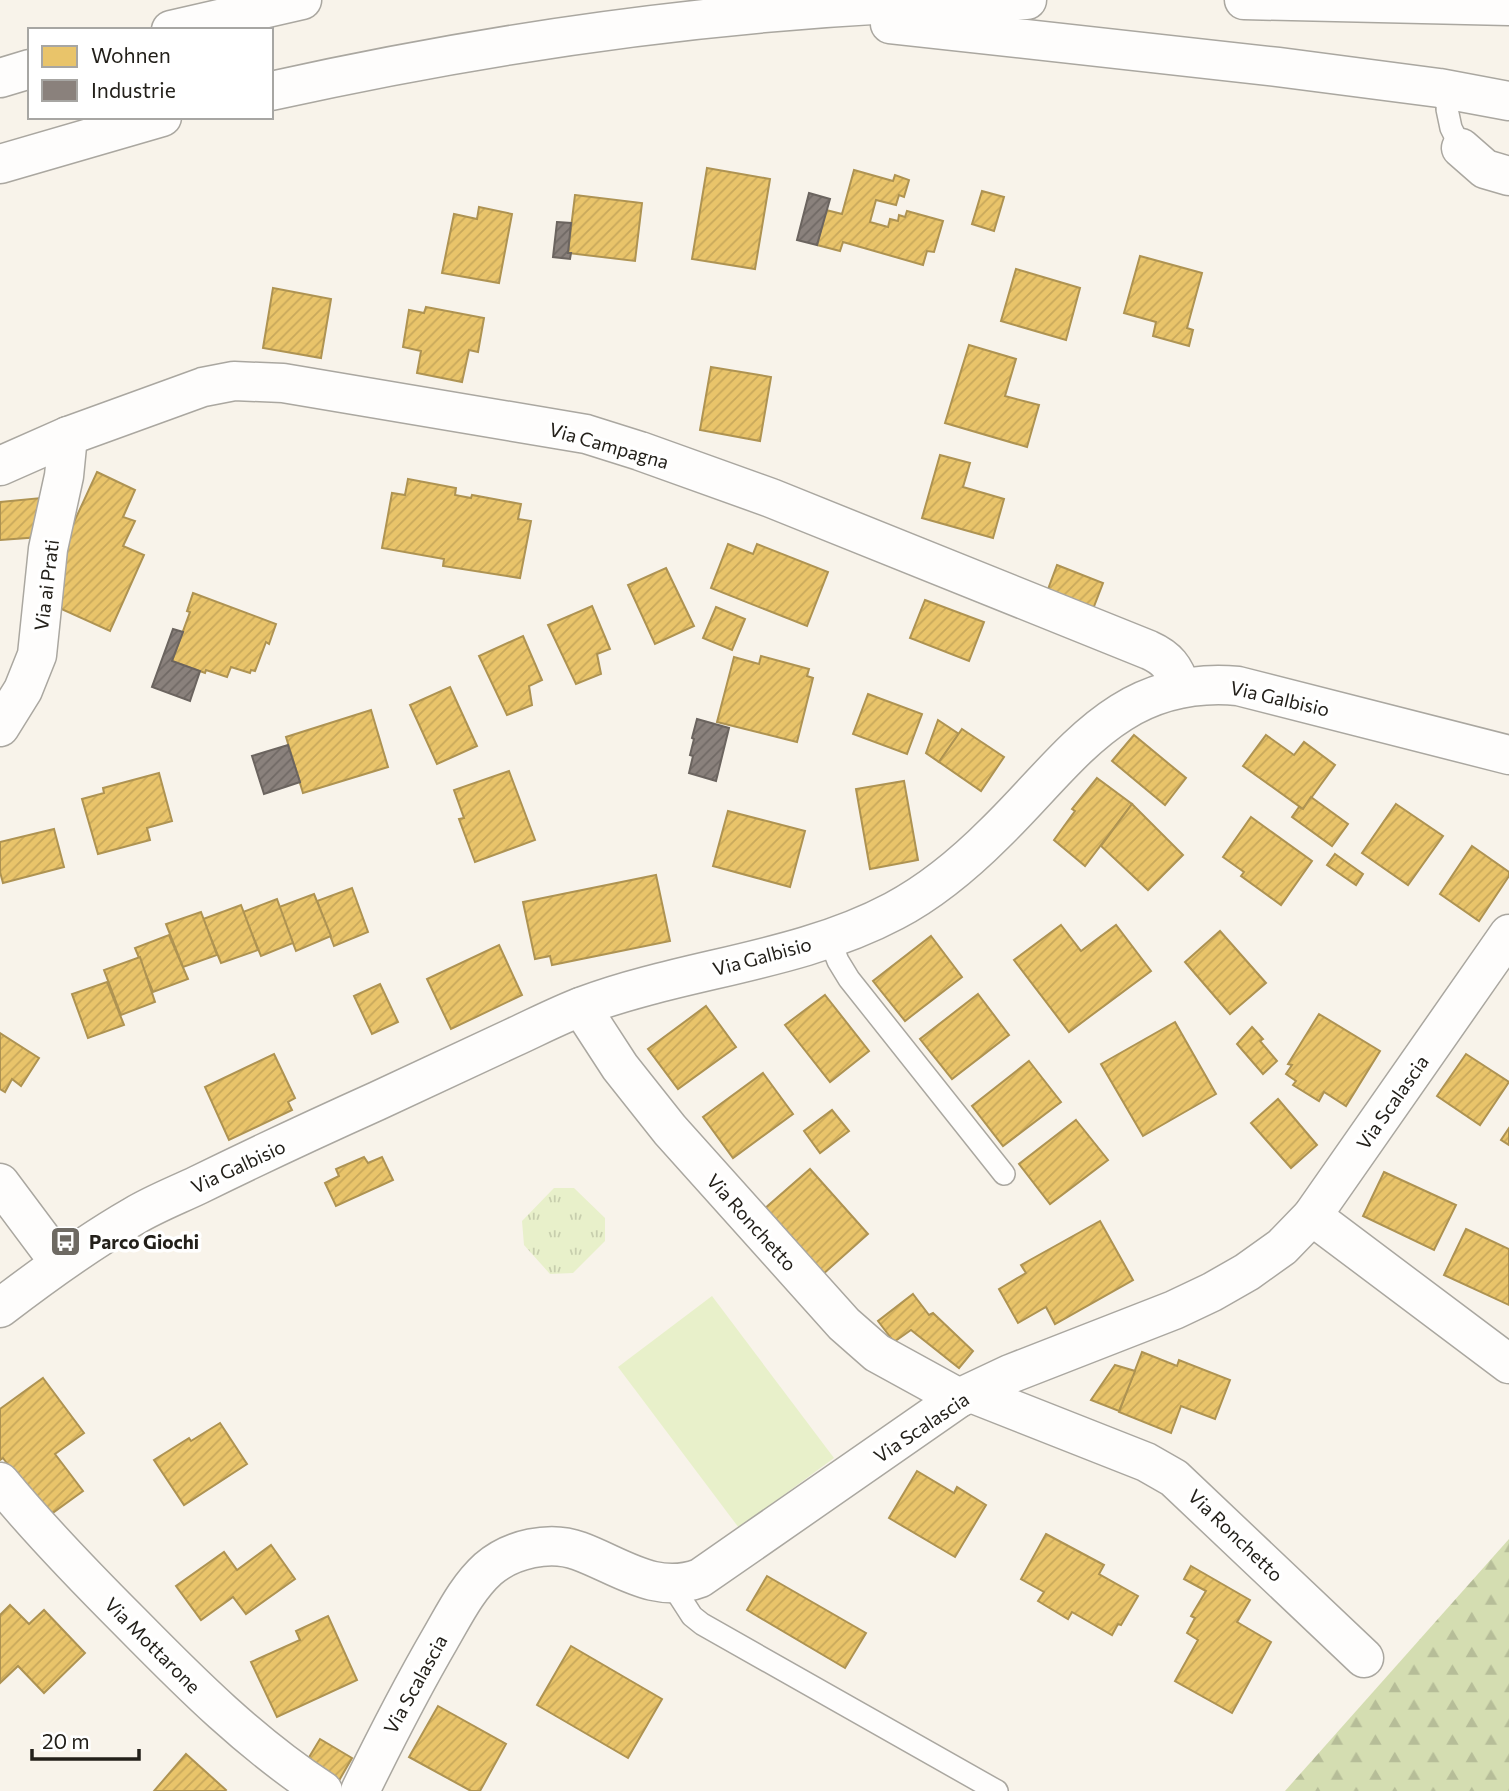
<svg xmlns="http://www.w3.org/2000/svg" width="1509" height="1791" viewBox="0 0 1509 1791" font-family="Commissioner,sans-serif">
	<defs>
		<pattern id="forest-firs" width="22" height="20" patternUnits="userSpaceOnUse" patternTransform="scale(1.75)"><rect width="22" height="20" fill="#d4ddb1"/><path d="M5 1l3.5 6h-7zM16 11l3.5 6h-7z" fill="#b6bd98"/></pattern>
		<pattern id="park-tufts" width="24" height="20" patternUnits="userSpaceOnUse" patternTransform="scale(1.75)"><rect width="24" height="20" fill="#e8f0ca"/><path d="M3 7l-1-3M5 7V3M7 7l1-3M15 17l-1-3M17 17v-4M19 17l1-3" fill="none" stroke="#c7cead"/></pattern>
		<pattern id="homes-hatch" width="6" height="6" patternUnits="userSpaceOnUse" patternTransform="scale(1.75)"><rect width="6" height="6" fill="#e9c46a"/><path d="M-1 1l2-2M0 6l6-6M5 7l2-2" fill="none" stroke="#c8a85b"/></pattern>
		<pattern id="industry-hatch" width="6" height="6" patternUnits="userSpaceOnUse" patternTransform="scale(1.75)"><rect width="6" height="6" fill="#8a817c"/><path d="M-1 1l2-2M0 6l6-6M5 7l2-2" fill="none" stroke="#706965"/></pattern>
	</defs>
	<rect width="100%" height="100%" fill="#f8f3ea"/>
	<polygon fill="#e8f0ca" points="712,1296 834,1458 739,1528 618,1367"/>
	<polygon fill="url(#forest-firs)" points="1509,1539 1509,1791 1285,1791"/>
	<polygon fill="url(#park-tufts)" points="554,1188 574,1188 605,1218 605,1241 573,1273 550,1274 524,1245 522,1221"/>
	<g fill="url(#homes-hatch)" stroke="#ae9352" stroke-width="2">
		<polygon points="707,168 770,179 755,269 692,259"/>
		<polygon points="854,170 893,181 895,175 909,180 904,197 899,195 896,205 876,200 870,222 888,227 890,219 898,221 899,215 905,217 907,211 943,221 934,252 927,251 923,265 843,242 840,251 817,245 826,210 842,214"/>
		<polygon points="982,191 1004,197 994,231 972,224"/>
		<polygon points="575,195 642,203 635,261 568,253"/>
		<polygon points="479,207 512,214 499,283 442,273 454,214 477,219"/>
		<polygon points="1140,256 1202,273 1187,328 1193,330 1189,346 1153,336 1156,322 1124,313"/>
		<polygon points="1016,269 1080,288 1066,340 1001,321"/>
		<polygon points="273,288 331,299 321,358 263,348"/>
		<polygon points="426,307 484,318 478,352 469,350 462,382 417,373 421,351 403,347 409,310 424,313"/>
		<polygon points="969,345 1016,359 1005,396 1039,405 1027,447 945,423"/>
		<polygon points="711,367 771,377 760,441 700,430"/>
		<polygon points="940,455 970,463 963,487 1004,499 993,538 922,518"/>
		<polygon points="97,472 135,490 123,517 135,521 123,546 144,555 110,631 48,603 52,570"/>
		<polygon points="408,479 456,488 455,495 471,498 472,495 521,504 518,519 531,521 520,578 443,566 444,559 382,548 392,493 405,495"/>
		<polygon points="41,498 41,537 0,540 0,502"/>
		<polygon points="728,544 753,554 757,544 828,572 807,626 711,588"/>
		<polygon points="1057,565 1103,583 1093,609 1047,592"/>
		<polygon points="666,568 694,626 655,644 628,585"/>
		<polygon points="193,593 276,624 269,644 266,642 255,671 251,670 250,673 231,667 227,677 206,670 205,673 172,661 190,612 187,611"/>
		<polygon points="925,600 984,622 969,661 910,638"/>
		<polygon points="592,606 610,649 597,654 601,674 576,684 548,625"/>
		<polygon points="716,607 745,619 732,650 703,638"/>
		<polygon points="523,636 542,680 529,686 532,705 507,715 479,656"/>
		<polygon points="761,656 809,669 807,676 813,678 797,742 717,722 734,657 759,664"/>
		<polygon points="450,687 477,746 437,764 410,705"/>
		<polygon points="868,694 922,714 907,754 853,734"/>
		<polygon points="371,710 388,767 303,793 286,737"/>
		<polygon points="938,720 959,734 939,762 926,753"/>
		<polygon points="962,729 1004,757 981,791 939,762"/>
		<polygon points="1134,735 1186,778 1165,805 1112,761"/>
		<polygon points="1266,735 1294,755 1304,742 1335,765 1303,809 1243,766"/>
		<polygon points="509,771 535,840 475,862 459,819 464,818 454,790"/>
		<polygon points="159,773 172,821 147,828 150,840 98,854 82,799 104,793 103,788"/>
		<polygon points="1097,778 1132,804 1085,866 1054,840 1075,811 1072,809"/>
		<polygon points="904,781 918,860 870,869 856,789"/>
		<polygon points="1311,797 1348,824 1332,846 1292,817 1299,807 1303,809"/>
		<polygon points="1132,804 1183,855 1148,890 1101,846"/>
		<polygon points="1396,804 1443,836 1408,885 1362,853"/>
		<polygon points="728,811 805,831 790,887 713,866"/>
		<polygon points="1251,817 1312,861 1281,905 1241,876 1244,872 1223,857"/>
		<polygon points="54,829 64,867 3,883 0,872 0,842"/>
		<polygon points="1472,846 1509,872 1509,876 1479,921 1440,894"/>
		<polygon points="1335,854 1363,874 1356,885 1327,865"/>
		<polygon points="656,875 670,941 552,965 550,956 535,959 523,902"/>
		<polygon points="352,888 368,932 334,946 317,901"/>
		<polygon points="314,894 331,936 296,951 279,907"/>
		<polygon points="277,899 293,943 261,956 243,912"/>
		<polygon points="241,905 258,950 221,963 203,919"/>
		<polygon points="201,912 217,955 183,967 166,924"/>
		<polygon points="1061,925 1081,951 1116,925 1151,971 1069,1032 1014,960"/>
		<polygon points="1220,931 1266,983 1230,1014 1185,962"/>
		<polygon points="169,935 188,979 153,992 135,948"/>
		<polygon points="931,936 962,977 905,1021 873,981"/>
		<polygon points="499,945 522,995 451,1029 427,979"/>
		<polygon points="140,957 155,1002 121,1015 104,970"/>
		<polygon points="107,982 124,1025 88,1038 72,994"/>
		<polygon points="380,984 398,1022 372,1034 354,996"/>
		<polygon points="978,994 1009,1035 952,1079 920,1039"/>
		<polygon points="825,995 869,1051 830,1082 785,1025"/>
		<polygon points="706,1006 736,1047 678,1089 648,1049"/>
		<polygon points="1319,1014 1380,1051 1346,1106 1324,1092 1319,1101 1293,1085 1296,1081 1286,1074 1292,1065 1288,1064"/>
		<polygon points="1175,1022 1216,1094 1143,1136 1101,1064"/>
		<polygon points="1252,1027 1263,1039 1260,1041 1277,1061 1263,1074 1237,1044"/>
		<polygon points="0,1033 39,1058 21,1086 12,1079 5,1092 0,1089"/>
		<polygon points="274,1054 295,1098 288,1102 292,1110 229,1140 205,1087"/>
		<polygon points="1466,1054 1509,1082 1480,1125 1437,1096"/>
		<polygon points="1029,1061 1061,1102 1003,1146 972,1106"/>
		<polygon points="763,1073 793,1114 733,1158 703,1117"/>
		<polygon points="1278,1099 1317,1145 1291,1168 1251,1123"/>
		<polygon points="832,1110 849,1131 820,1153 804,1131"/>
		<polygon points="1076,1120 1108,1160 1050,1204 1019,1164"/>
		<polygon points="1509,1128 1509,1145 1501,1140"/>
		<polygon points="364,1157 368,1163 382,1157 393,1180 336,1206 325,1183 339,1176 336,1169"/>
		<polygon points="810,1169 868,1234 822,1275 763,1210"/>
		<polygon points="1384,1172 1456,1205 1434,1250 1363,1216"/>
		<polygon points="1100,1221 1133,1280 1055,1324 1046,1307 1018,1323 999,1289 1026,1273 1021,1265"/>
		<polygon points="1466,1229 1509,1249 1509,1305 1444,1275"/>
		<polygon points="913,1294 929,1315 933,1313 973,1351 959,1368 911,1330 894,1342 878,1321"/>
		<polygon points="1142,1352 1177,1366 1179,1360 1230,1380 1215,1419 1181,1406 1171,1433 1119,1412"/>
		<polygon points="1115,1365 1135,1371 1119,1411 1091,1400"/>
		<polygon points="43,1378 84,1433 55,1454 83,1491 47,1517 3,1458 0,1460 0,1409"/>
		<polygon points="220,1423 247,1464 184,1505 154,1460 189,1438 191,1441"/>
		<polygon points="917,1471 954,1493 957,1487 986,1505 955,1557 889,1518"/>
		<polygon points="1046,1534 1104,1565 1099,1574 1138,1596 1121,1625 1118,1624 1112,1635 1072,1612 1068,1619 1038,1601 1044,1592 1021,1579"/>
		<polygon points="271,1545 295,1579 246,1614 233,1597 201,1620 176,1586 224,1552 237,1570"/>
		<polygon points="1191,1566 1250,1600 1237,1622 1271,1642 1232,1713 1175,1681 1198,1640 1187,1633 1195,1618 1191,1616 1206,1591 1184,1579"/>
		<polygon points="767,1576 866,1633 845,1668 747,1610"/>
		<polygon points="10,1605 29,1624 44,1610 85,1653 44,1693 18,1666 0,1683 0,1615"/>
		<polygon points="328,1616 357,1680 277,1717 251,1662 300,1640 296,1631"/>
		<polygon points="571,1646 662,1699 628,1758 537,1705"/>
		<polygon points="438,1706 506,1744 480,1791 471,1791 409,1757"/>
		<polygon points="320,1739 352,1758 337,1784 305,1764"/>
		<polygon points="186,1754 226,1790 225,1791 154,1791"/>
	</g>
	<g fill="url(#industry-hatch)" stroke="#6b645f" stroke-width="2">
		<polygon points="809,193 830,199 817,245 797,240"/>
		<polygon points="557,222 571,223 568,253 571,253 570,259 553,257"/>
		<polygon points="173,629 183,632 172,661 200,671 190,701 152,687"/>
		<polygon points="697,719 729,728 716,781 689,773 693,756 690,755 694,739 692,738"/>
		<polygon points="288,745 300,782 264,794 252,756"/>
	</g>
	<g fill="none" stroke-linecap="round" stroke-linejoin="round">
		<defs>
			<g id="service">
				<polyline points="1447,109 1451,128 1461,148"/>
				<polyline points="829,938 838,961 849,979 1004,1174"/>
				<polyline points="672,1585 692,1616 702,1624 997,1791"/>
			</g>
			<g id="minor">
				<polyline points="1461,148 1485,169 1509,176"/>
				<path d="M0,466L68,436L203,387L234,381L283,383L586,434L640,451L771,498L1149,650C1167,658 1175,668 1181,688"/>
				<polyline points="0,727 23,690 37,655 48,549 64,476 68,436"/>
				<polyline points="581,1007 620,1067 670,1130 844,1324 877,1353 959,1398"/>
				<polyline points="0,1183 59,1262"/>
				<polyline points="1312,1216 1509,1364"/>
				<polyline points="971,1393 1146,1462 1174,1478 1364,1658"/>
				<path d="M0,1482C41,1532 85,1577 131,1623C192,1685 250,1743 323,1791"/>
				<path d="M360,1791C385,1740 411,1689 440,1639C454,1615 467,1588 488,1569C511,1549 550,1540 579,1551C620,1566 655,1595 700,1578L959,1398L1010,1374L1174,1310L1212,1292L1247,1272L1282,1247L1312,1216L1509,934"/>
			</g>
			<path id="tertiary" d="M0,1308C43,1275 87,1243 134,1216C154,1204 177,1195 198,1185C257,1156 317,1128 377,1101C422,1080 467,1059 512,1038C536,1027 559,1015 583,1006C685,968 798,962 894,911C932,891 965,863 995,833C1070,760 1118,675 1238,686L1509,755"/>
			<g id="motorway">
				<polyline points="1244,0 1509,6"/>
				<polyline points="890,24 1278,67 1439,88 1509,101"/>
				<polyline points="171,30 302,0"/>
				<polyline points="0,78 30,69"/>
				<path d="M271,91C519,36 774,2 1027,0"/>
				<polyline points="0,164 162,117"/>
			</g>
		</defs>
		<use href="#service" stroke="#aaa7a0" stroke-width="24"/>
		<use href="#minor" stroke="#aaa7a0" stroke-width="41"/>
		<use href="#tertiary" stroke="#aaa7a0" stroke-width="41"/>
		<use href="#motorway" stroke="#aaa7a0" stroke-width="41"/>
		<use href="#service" stroke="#fefdfc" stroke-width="21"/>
		<use href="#minor" stroke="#fefdfc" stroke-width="38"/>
		<use href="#tertiary" stroke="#fefdfc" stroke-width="38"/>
		<use href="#motorway" stroke="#fefdfc" stroke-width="38"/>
	</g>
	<defs>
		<symbol id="bus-square" viewBox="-11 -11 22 22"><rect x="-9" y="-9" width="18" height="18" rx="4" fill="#6e6a63" stroke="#fff"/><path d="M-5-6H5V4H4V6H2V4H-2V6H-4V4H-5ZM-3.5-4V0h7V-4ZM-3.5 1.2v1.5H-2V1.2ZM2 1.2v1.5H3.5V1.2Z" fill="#fff"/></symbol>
	</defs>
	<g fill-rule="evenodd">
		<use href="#bus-square" x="48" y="1224" width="35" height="35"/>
	</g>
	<g text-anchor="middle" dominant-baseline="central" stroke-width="7" stroke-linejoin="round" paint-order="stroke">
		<g font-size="19" fill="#23201a" stroke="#fff">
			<text transform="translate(609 445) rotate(16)">Via Campagna</text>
			<text transform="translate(46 585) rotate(-83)">Via ai Prati</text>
			<text transform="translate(1280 698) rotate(13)">Via Galbisio</text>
			<text transform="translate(762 956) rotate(-15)">Via Galbisio</text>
			<text transform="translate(1392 1102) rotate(-55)">Via Scalascia</text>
			<text transform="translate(238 1166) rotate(-25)">Via Galbisio</text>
			<text transform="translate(752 1222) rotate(48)">Via Ronchetto</text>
			<text transform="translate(921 1427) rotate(-34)">Via Scalascia</text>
			<text transform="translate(1236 1535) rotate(44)">Via Ronchetto</text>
			<text transform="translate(153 1645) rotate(45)">Via Mottarone</text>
			<text transform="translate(415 1684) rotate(-61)">Via Scalascia</text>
		</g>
		<g font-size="19" font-weight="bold" fill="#23201a" stroke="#fff" text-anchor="start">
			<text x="89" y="1241">Parco Giochi</text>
		</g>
	</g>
	<rect x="28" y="28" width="245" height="91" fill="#ffffff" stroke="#a7a6a3" stroke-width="2"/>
	<rect x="42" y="46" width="35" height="21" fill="#e9c46a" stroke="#a7a6a3" stroke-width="2"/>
	<text x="91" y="63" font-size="21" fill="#23201a">Wohnen</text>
	<rect x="42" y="80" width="35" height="21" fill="#8a817c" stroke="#a7a6a3" stroke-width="2"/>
	<text x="91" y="98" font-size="21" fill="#23201a">Industrie</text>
	<path d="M32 1749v10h107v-10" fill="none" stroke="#23201a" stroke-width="3.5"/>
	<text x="42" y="1749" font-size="21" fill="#23201a" stroke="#ffffff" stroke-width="5" paint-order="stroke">20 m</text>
</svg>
